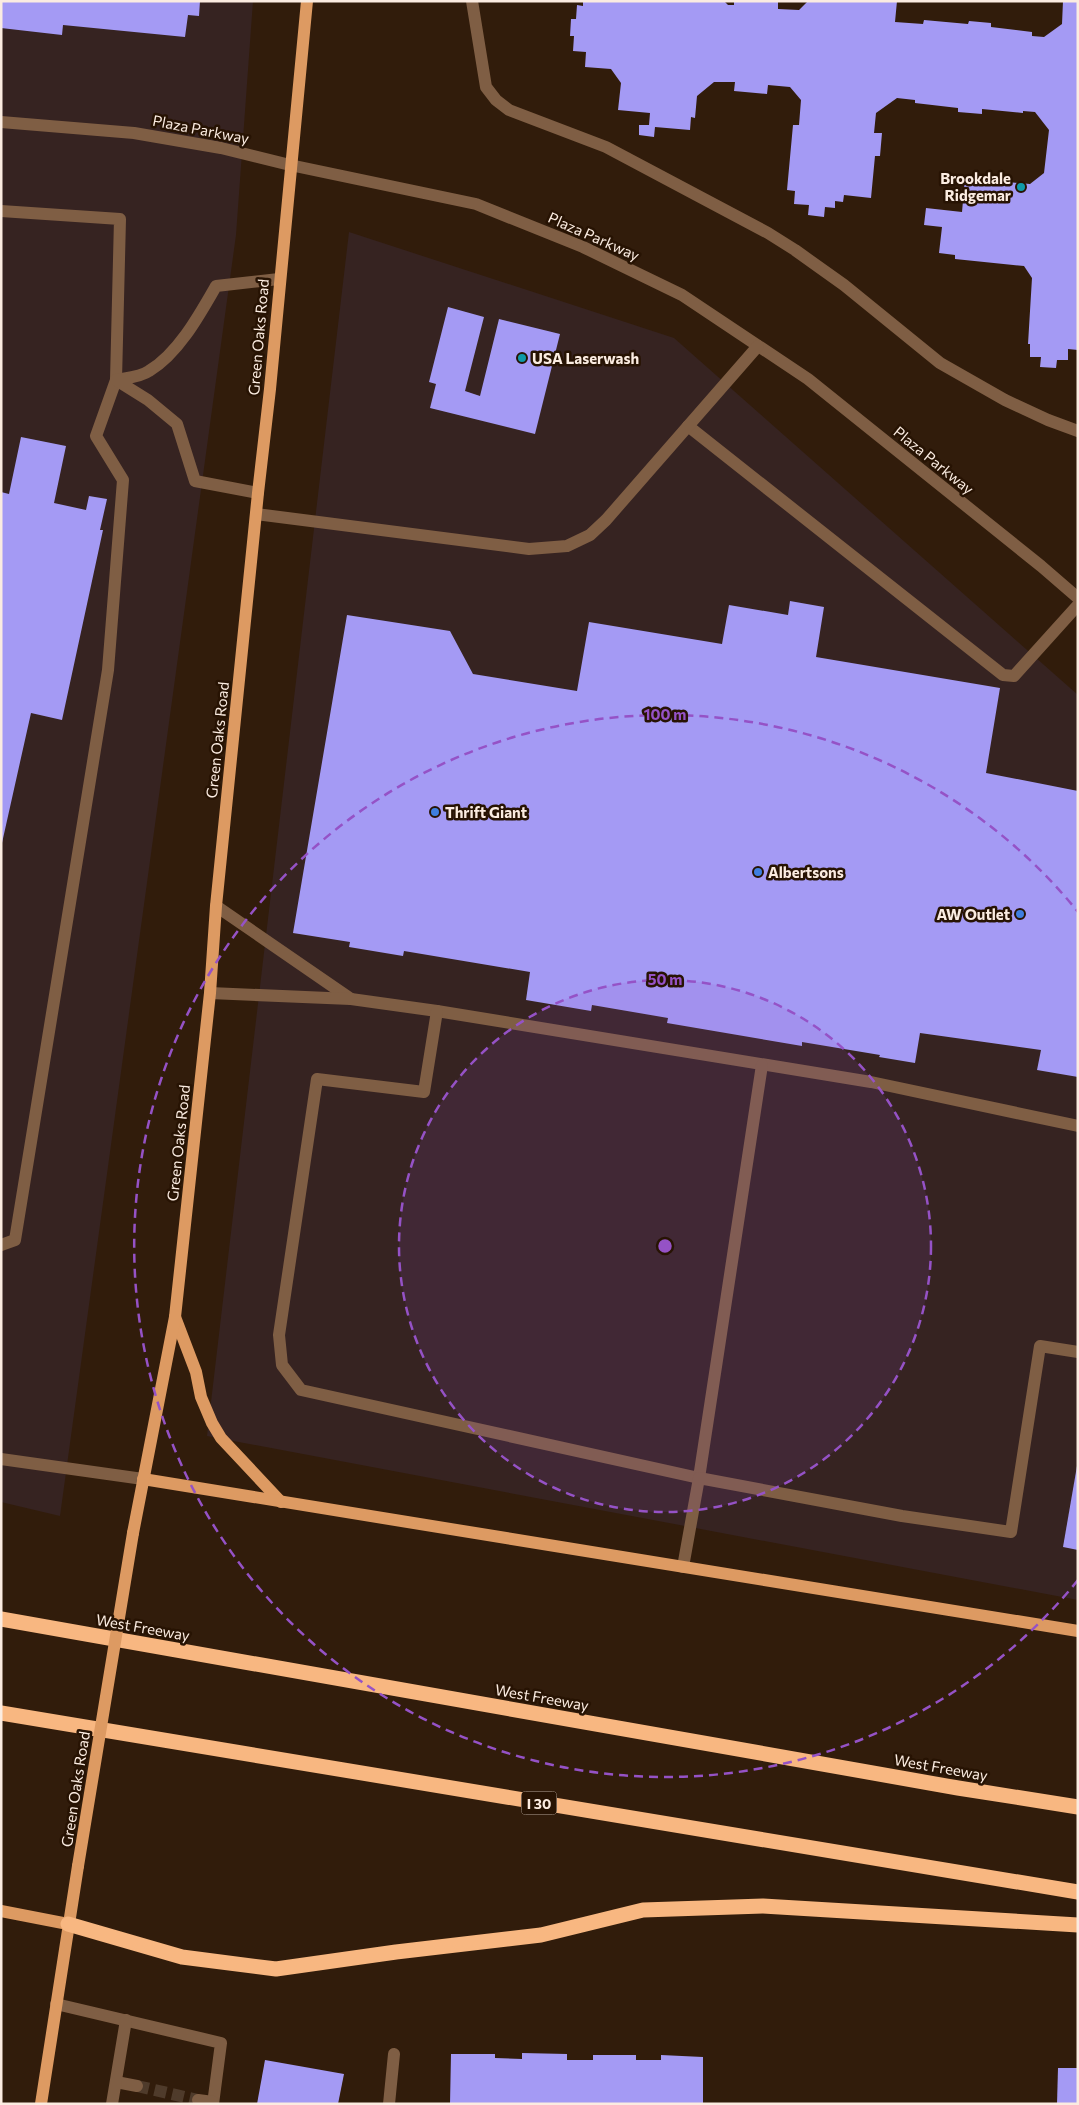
<svg xmlns="http://www.w3.org/2000/svg" width="1079" height="2105" viewBox="0 0 1079 2105" font-family="Commissioner,sans-serif">
	<rect width="100%" height="100%" fill="#311c0b"/>
	<g fill="#362321">
		<polygon points="1,1 253,1 236,235 60,1516 1,1502"/>
		<polygon points="349,232 674,338 1078,695 1078,1600 207,1436"/>
	</g>
	<g fill="#a49af4">
		<polygon points="1,1 200,1 199,16 188,15 185,37 63,25 62,35 1,28"/>
		<polygon points="583,1 724,1 728,5 734,5 734,1 778,1 778,9 799,10 808,1 897,1 895,22 923,24 924,20 968,24 969,21 991,23 991,27 1032,32 1032,36 1044,37 1062,24 1063,1 1078,1 1078,350 1068,349 1068,360 1057,360 1056,368 1040,367 1041,357 1030,357 1030,344 1028,344 1032,278 1024,266 955,259 955,255 939,253 942,227 924,225 926,208 962,212 965,178 1030,184 1044,173 1049,130 1035,112 1023,111 1023,113 982,109 982,114 958,112 958,108 915,103 915,100 897,98 876,113 874,133 882,133 880,156 875,156 871,198 844,195 843,202 835,201 835,208 825,207 824,217 808,215 809,205 794,204 795,191 787,190 793,125 799,125 801,100 790,87 768,85 767,94 734,91 735,82 714,82 697,96 695,118 691,117 690,130 655,127 654,137 639,135 639,125 649,125 650,113 618,110 621,83 611,69 585,67 586,52 573,51 574,36 570,36 571,19 576,19 577,5 583,6"/>
		<polygon points="448,307 484,317 465,391 480,396 499,319 560,334 535,434 430,408 436,384 429,382"/>
		<polygon points="21,437 66,446 54,503 86,510 89,496 107,499 100,530 103,530 62,720 31,713 2,843 1,492 9,494"/>
		<polygon points="790,601 824,607 816,657 1000,688 986,773 1078,791 1078,1077 1037,1070 1041,1050 920,1033 915,1063 879,1057 880,1055 802,1042 802,1046 667,1023 668,1018 592,1005 591,1011 526,1000 530,972 404,951 403,956 349,947 350,942 293,933 347,615 450,631 473,674 577,691 589,622 722,644 729,605 788,615"/>
		<polygon points="1077,1466 1078,1466 1078,1550 1063,1547"/>
		<polygon points="522,2053 567,2054 567,2060 593,2060 593,2055 636,2055 636,2060 661,2060 661,2055 703,2057 703,2104 450,2104 451,2054 495,2054 495,2058 522,2059"/>
		<polygon points="265,2060 344,2074 338,2104 257,2104"/>
		<polygon points="1058,2068 1078,2068 1078,2104 1057,2104"/>
	</g>
	<g fill="none" stroke-linecap="round" stroke-linejoin="round">
		<polyline stroke="#4f3b2b" stroke-width="12" stroke-dasharray="12 6" stroke-linecap="butt" points="137,2086 198,2100"/>
		<g stroke="#7f5e44" stroke-width="12">
			<polyline points="472,1 486,87 496,100 509,110 606,147 768,233 795,250 844,285 940,363 1005,400 1048,420 1078,431"/>
			<polyline points="1,122 134,133 221,148 290,165 476,204 583,247 682,295 808,379 1041,566 1078,598"/>
			<polyline points="1,211 120,219 116,380 96,436 123,480 108,670 15,1240 1,1245"/>
			<polyline points="688,426 1003,675 1014,676 1078,605"/>
			<path d="M258,493L195,481L177,424L148,400L116,380C126,378 141,377 149,371C178,354 200,314 216,286L279,279"/>
			<polyline points="256,514 529,549 567,546 590,535 606,520 758,346"/>
			<polyline points="216,906 351,999"/>
			<polyline points="210,993 351,999 437,1011 871,1082 1078,1126"/>
			<polyline points="437,1011 424,1092 317,1079 279,1335 282,1365 301,1390 699,1478 762,1065"/>
			<polyline points="1,1459 143,1479"/>
			<polyline points="683,1567 699,1478 902,1516 1011,1532 1040,1346 1078,1352"/>
			<polyline points="56,2004 221,2043 213,2104"/>
			<polyline points="116,2082 137,2086"/>
			<polyline points="198,2100 213,2102"/>
			<polyline points="112,2104 126,2020"/>
			<polyline points="389,2104 394,2054"/>
		</g>
		<g stroke="#dd9a62" stroke-width="12">
			<polyline points="175,1317 196,1372 201,1397 212,1423 221,1438 281,1502"/>
			<polyline points="143,1479 1078,1631"/>
			<polyline points="133,1533 175,1317 210,993 216,906 258,493 270,389 307,1"/>
			<polyline points="1,1911 68,1924"/>
			<polyline points="41,2104 78,1866"/>
		</g>
		<g stroke="#f8b781" stroke-width="15">
			<polyline points="1,1619 958,1788 1078,1807"/>
			<polyline points="1,1713 1078,1892"/>
			<polyline points="68,1924 182,1957 276,1969 396,1952 541,1935 643,1910 763,1906 1078,1925"/>
		</g>
		<polyline stroke="#dd9a62" stroke-width="12" points="78,1866 133,1533"/>
	</g>
	<circle cx="665" cy="1246" r="266" fill="#9552c6" fill-opacity=".12"/>
	<g fill="none" stroke="#9552c6" stroke-width="2.5" stroke-dasharray="9 6">
		<circle cx="665" cy="1246" r="266"/>
		<path d="M1078 1580A531 531 0 1 1 1078 912"/>
	</g>
	<g fill="#0f9aa8" stroke="#271303" stroke-width="2">
		<circle cx="1021" cy="187" r="5"/>
		<circle cx="522" cy="358" r="5"/>
	</g>
	<g fill="#3f7fe0" stroke="#271303" stroke-width="2">
		<circle cx="435" cy="812" r="5"/>
		<circle cx="758" cy="872" r="5"/>
		<circle cx="1020" cy="914" r="5"/>
	</g>
	<g text-anchor="middle" dominant-baseline="central" stroke-width="5" stroke-linejoin="round" paint-order="stroke">
		<rect fill="#271303" stroke="#bbab9e" stroke-width="1" x="521.5" y="1791.5" width="35" height="23" rx="4"/>
		<g font-size="14" font-weight="bold" fill="#fbece1">
			<text x="539" y="1803">I 30</text>
		</g>
		<g font-size="15" fill="#fbece1" stroke="#271303">
			<text transform="translate(201 129) rotate(11)">Plaza Parkway</text>
			<text transform="translate(594 236) rotate(24)">Plaza Parkway</text>
			<text transform="translate(258 337) rotate(-85)">Green Oaks Road</text>
			<text transform="translate(934 460) rotate(39)">Plaza Parkway</text>
			<text transform="translate(217 740) rotate(-84)">Green Oaks Road</text>
			<text transform="translate(178 1143) rotate(-84)">Green Oaks Road</text>
			<text transform="translate(143 1627) rotate(10)">West Freeway</text>
			<text transform="translate(542 1697) rotate(10)">West Freeway</text>
			<text transform="translate(941 1767) rotate(10)">West Freeway</text>
			<text transform="translate(75 1789) rotate(-81)">Green Oaks Road</text>
		</g>
		<g font-size="15" font-weight="bold" fill="#fbece1" stroke="#271303" text-anchor="start">
			<text x="1011" y="178" text-anchor="end">Brookdale<tspan x="1011" dy="17">Ridgemar</tspan></text>
			<text x="532" y="358">USA Laserwash</text>
			<text x="445" y="812">Thrift Giant</text>
			<text x="768" y="872">Albertsons</text>
			<text x="1010" y="914" text-anchor="end">AW Outlet</text>
		</g>
	</g>
	<circle cx="665" cy="1246" r="8" fill="#9552c6" stroke="#271303" stroke-width="2.5"/>
	<g font-size="15" text-anchor="middle" font-weight="bold" fill="#9552c6" stroke="#271303" stroke-width="5" stroke-linejoin="round" paint-order="stroke">
		<text x="665" y="720">100 m</text>
		<text x="665" y="985">50 m</text>
	</g>
	<rect width="1079" height="2105" fill="none" stroke="#fbece1" stroke-width="5"/>
</svg>
